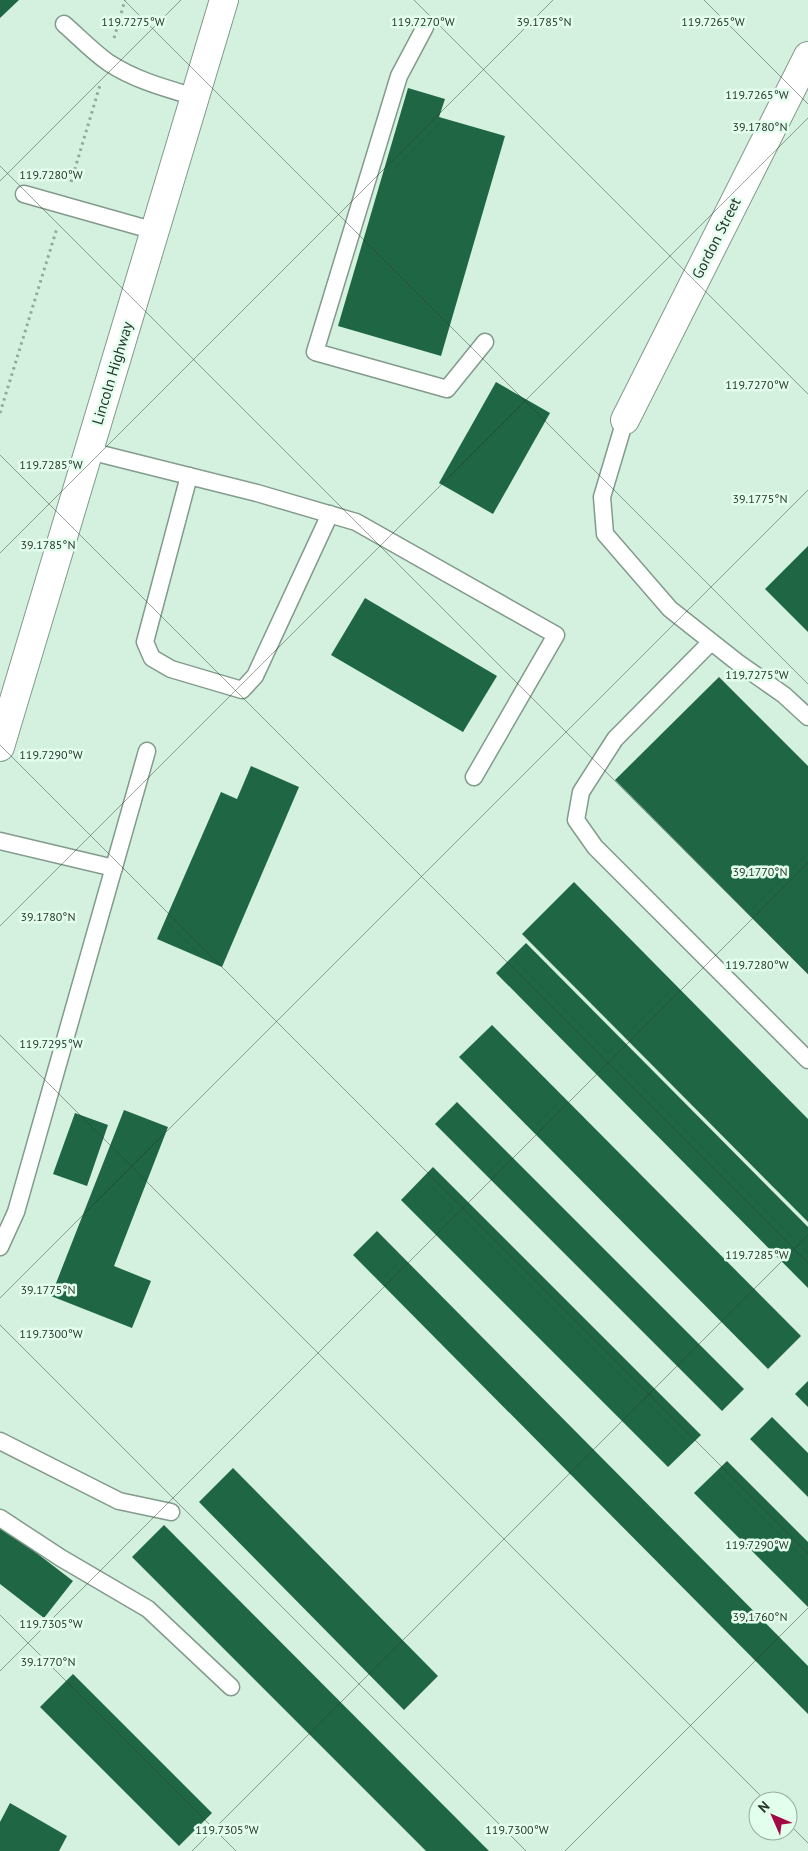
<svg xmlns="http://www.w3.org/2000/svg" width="808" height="1851" viewBox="0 0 808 1851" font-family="'PT Sans',sans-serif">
	<rect width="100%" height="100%" fill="#d4f0df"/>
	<g fill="#1f6644">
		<polygon points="0,0 19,0 0,18"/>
		<polygon points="408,88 445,99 439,117 505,136 441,356 338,326"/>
		<polygon points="496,382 550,413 493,514 439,483"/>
		<polygon points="808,546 808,632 765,589"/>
		<polygon points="365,598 497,676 463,732 331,655"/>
		<polygon points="719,677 808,766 808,974 615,780"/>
		<polygon points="251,766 299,787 222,967 157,939 221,792 237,799"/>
		<polygon points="574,882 808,1119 808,1222 522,934"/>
		<polygon points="526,943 808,1227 808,1288 496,973"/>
		<polygon points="492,1025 801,1336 768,1369 459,1057"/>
		<polygon points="457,1102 744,1389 722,1411 435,1124"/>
		<polygon points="124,1110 168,1127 114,1266 151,1281 132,1328 51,1296"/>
		<polygon points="75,1113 108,1125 87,1186 53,1174"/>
		<polygon points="433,1167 701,1435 668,1467 401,1200"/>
		<polygon points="377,1231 808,1666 808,1714 353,1255"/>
		<polygon points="808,1381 808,1407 795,1394"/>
		<polygon points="772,1417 808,1453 808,1497 750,1439"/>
		<polygon points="727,1461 808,1542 808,1607 694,1493"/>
		<polygon points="233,1468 438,1676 404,1710 199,1502"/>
		<polygon points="0,1525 73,1581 44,1618 0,1584"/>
		<polygon points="164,1525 489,1851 426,1851 132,1557"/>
		<polygon points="73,1674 212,1813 179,1846 40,1707"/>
		<polygon points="10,1803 67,1836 59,1851 0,1851 0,1822"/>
	</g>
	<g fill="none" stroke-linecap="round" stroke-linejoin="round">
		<defs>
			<g id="service">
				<path d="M64,24C79,37 93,52 109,63C135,80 165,88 195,97"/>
				<polyline points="425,27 399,76 315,352 447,389 485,342"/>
				<polyline points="24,194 155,231"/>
				<polyline points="625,420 602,497 605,534 670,609 737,662 784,695 808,717"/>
				<polyline points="89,451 257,493 356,522 556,635 474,777"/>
				<polyline points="189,476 145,642 152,658 171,669 242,690 255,676 330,514"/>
				<polyline points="711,642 615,739 581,792 576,820 595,847 808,1060"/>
				<polyline points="0,841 114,868"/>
				<polyline points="0,1247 16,1212 147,751"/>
				<polyline points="0,1441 119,1501 171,1512"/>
				<polyline points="0,1518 61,1558 148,1609 231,1687"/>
			</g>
			<polyline id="minor" points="625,420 808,56"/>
			<polyline id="trunk" points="0,747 224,0"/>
		</defs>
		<use href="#service" stroke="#829b8c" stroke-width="19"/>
		<use href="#minor" stroke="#829b8c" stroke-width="30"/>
		<use href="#trunk" stroke="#829b8c" stroke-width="30"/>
		<g stroke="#92a89b" stroke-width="3" stroke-dasharray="2.5 4" stroke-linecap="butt">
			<polyline points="114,38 125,0"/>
			<polyline points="71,182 100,85"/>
			<polyline points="0,413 57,228"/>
		</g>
		<use href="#service" stroke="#fff" stroke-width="16"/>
		<use href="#minor" stroke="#fff" stroke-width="28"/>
		<use href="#trunk" stroke="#fff" stroke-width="28"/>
	</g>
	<path fill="none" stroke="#2a352e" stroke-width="1" stroke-opacity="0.45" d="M124,0L808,684M414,0L808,394M704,0L808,104M0,166L808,974M0,181L181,0M0,455L808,1263M0,553L553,0M0,745L808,1553M0,926L808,118M0,1035L766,1801M0,1298L808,490M0,1325L526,1851M0,1615L236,1851M0,1671L808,863M788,1823L808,1843M192,1851L808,1235M565,1851L808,1608"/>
	<g text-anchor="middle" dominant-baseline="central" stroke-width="5" stroke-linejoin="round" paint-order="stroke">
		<g font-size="15" fill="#2a352e" stroke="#e2feec">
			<text transform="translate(716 238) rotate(-63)">Gordon Street</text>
			<text transform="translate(112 373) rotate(-73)">Lincoln Highway</text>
		</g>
	</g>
	<g font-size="12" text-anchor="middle" fill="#2a352e" stroke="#e2feec" stroke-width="5" stroke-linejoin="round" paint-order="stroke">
		<text x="133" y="26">119.7275°W</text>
		<text x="423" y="26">119.7270°W</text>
		<text x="544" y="26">39.1785°N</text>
		<text x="713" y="26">119.7265°W</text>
		<text x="757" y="99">119.7265°W</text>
		<text x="760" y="131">39.1780°N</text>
		<text x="51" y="179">119.7280°W</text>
		<text x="757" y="389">119.7270°W</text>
		<text x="51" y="469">119.7285°W</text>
		<text x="760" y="503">39.1775°N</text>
		<text x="48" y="549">39.1785°N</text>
		<text x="757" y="679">119.7275°W</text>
		<text x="51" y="759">119.7290°W</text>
		<text x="760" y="876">39.1770°N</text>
		<text x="48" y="921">39.1780°N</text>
		<text x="757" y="969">119.7280°W</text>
		<text x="51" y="1048">119.7295°W</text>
		<text x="757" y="1259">119.7285°W</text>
		<text x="48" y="1294">39.1775°N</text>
		<text x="51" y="1338">119.7300°W</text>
		<text x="757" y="1549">119.7290°W</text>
		<text x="760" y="1621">39.1760°N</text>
		<text x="51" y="1628">119.7305°W</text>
		<text x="48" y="1666">39.1770°N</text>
		<text x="227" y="1834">119.7305°W</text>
		<text x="517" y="1834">119.7300°W</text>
	</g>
	<g transform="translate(773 1816) rotate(315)"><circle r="24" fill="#e2feec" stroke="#98aea0"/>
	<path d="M0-4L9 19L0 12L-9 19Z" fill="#a30944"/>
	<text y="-8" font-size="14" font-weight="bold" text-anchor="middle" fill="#2a352e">N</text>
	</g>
</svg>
